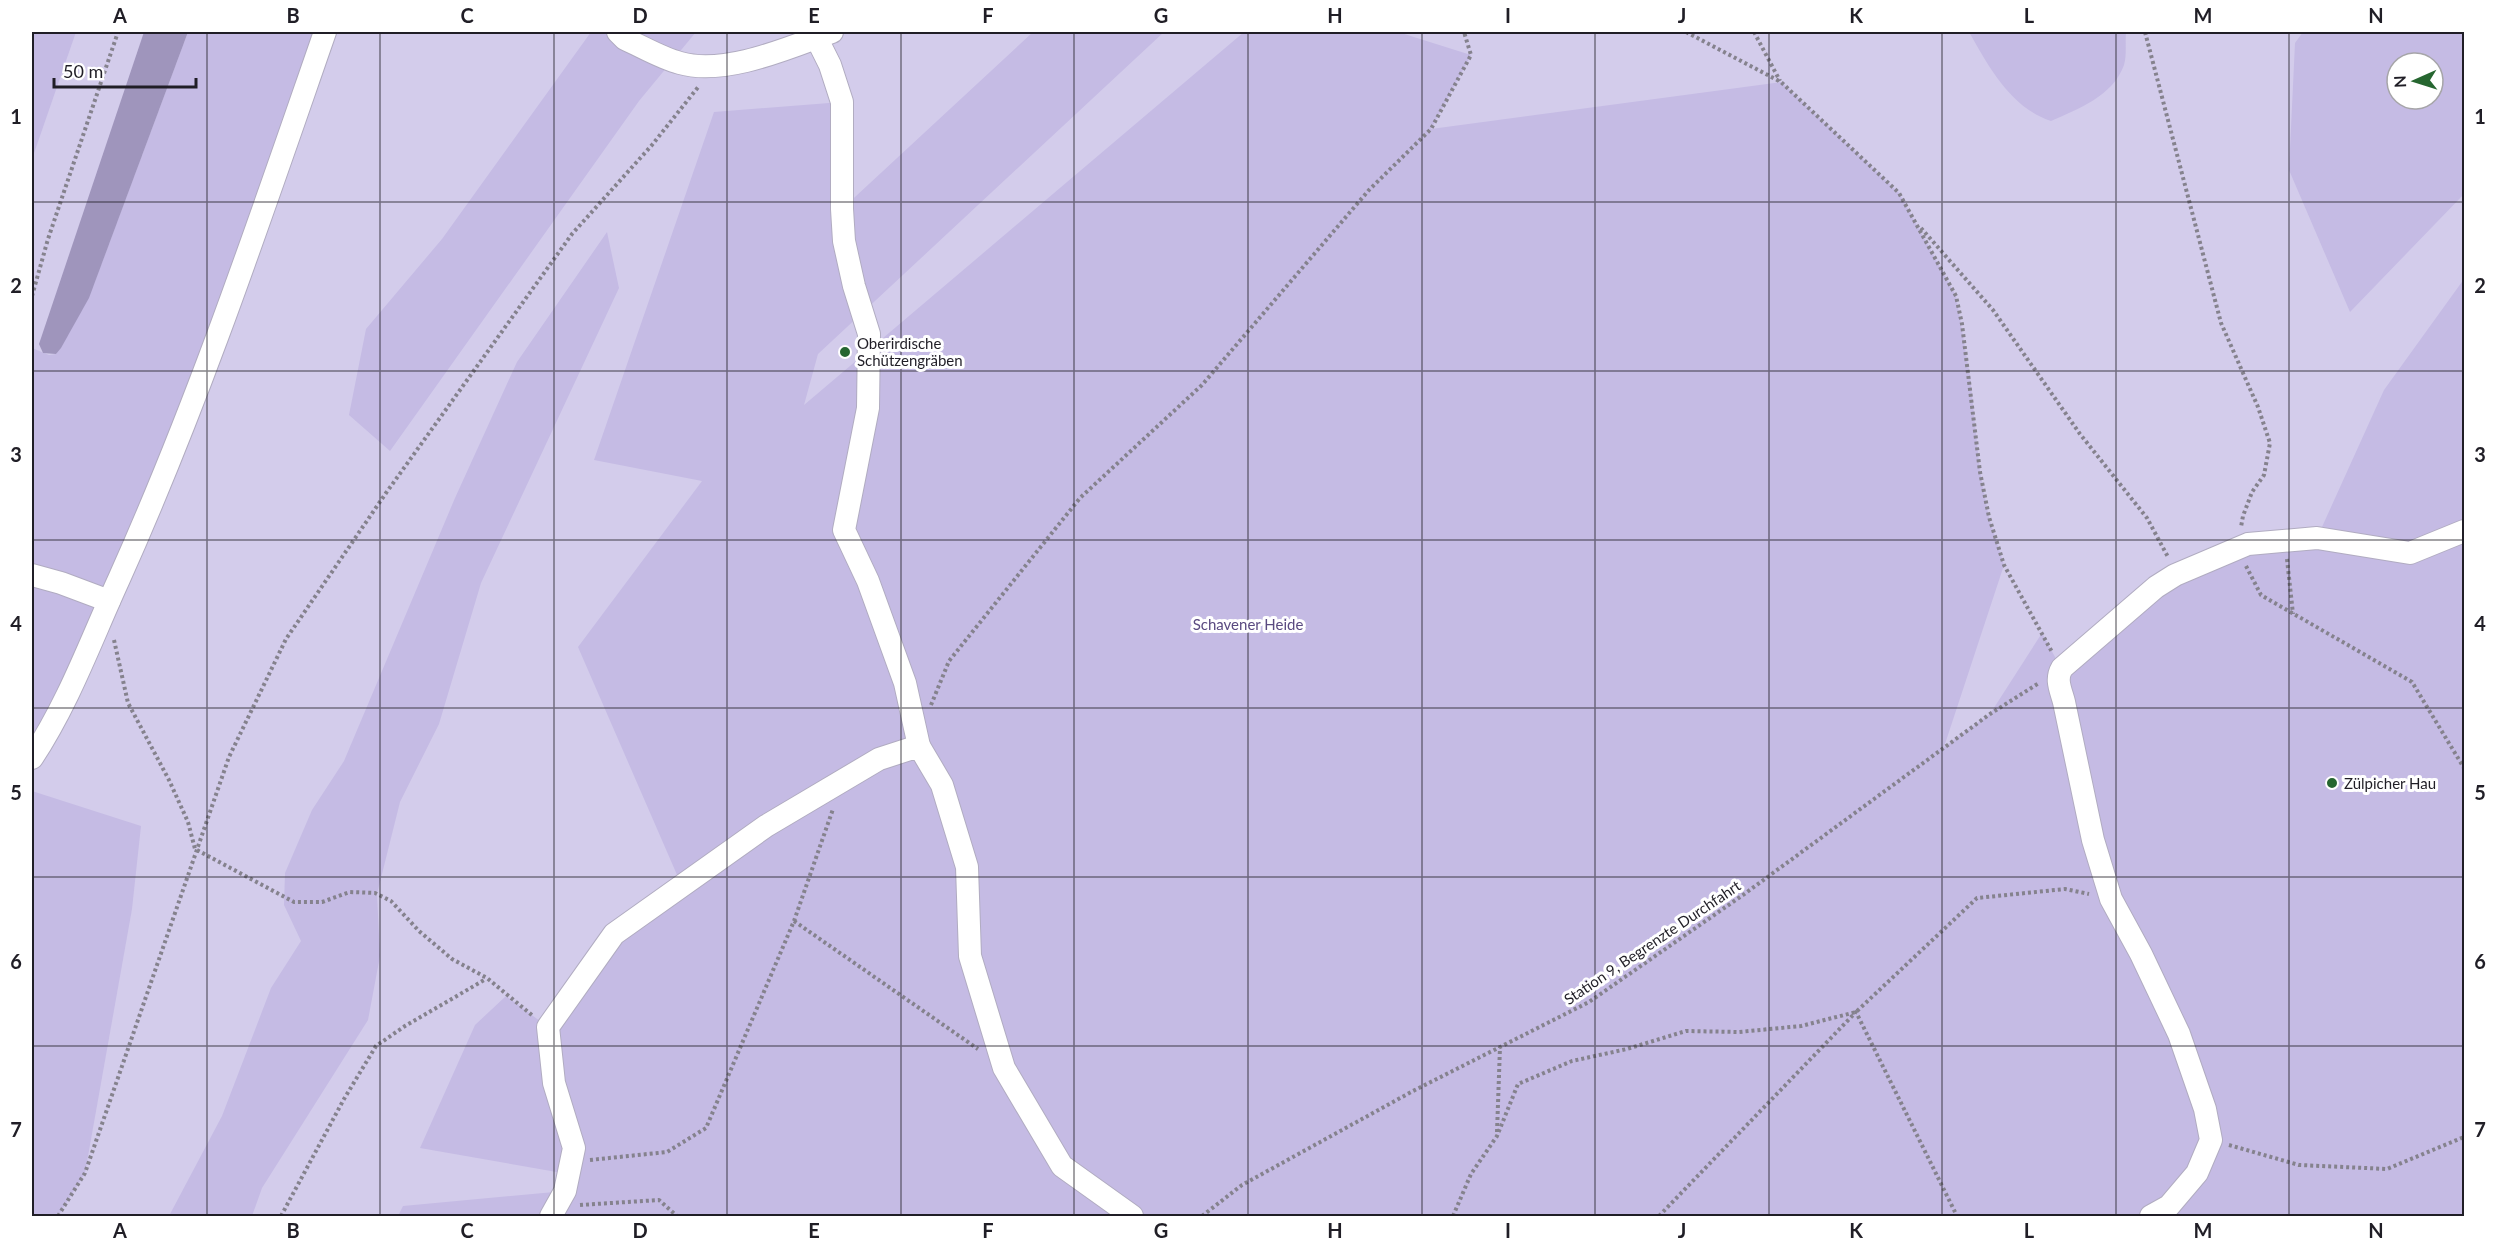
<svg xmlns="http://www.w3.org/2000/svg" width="2496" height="1248" viewBox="0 0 2496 1248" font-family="Lato,sans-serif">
	<rect width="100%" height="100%" fill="#f1eefc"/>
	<path fill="#d3cceb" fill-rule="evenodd" d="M32,32H2464V1216H32ZM2397,63H2433V99H2397Z"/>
	<g fill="#c5bbe4" fill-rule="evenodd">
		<polygon points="32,32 76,32 32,159"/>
		<polygon points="188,32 325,32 245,261 46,736 32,735 32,348 49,355 56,354 95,281"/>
		<polygon points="591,32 696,32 639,101 390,451 349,415 366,329 442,239"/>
		<polygon points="1033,32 1164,32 818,354 804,405 1244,32 1398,32 1471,55 1431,129 1781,82 1899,193 1956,296 1970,376 1980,472 1989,518 2004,565 1944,747 1990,714 2042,633 2061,668 2175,575 2317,538 2384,390 2464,279 2464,1216 398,1216 403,1206 565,1191 568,1174 420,1148 475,1025 506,996 548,1027 614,934 681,884 578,647 702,481 594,460 714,112 842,102 842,209"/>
		<path d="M1969,32H2126C2125,42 2127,55 2124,65C2113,96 2078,109 2051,121C2011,108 1989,67 1969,32Z"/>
		<path d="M2303,32H2464V194L2350,312L2289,170L2295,43ZM2397,63H2433V99H2397Z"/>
		<polygon points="607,232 619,288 481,583 439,724 400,802 377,894 380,956 368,1020 262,1188 252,1216 169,1216 222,1116 271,988 301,941 284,905 285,873 312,810 344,761 455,498 517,362"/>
		<polygon points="32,791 141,826 132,909 85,1173 58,1216 32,1216"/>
	</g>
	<polygon fill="#9f95bc" points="144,32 188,32 89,298 61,348 56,354 43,353 39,344"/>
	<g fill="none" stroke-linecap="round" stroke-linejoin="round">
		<defs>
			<g id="minor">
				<path d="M618,32L625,39C643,47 661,58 680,63C726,76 790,47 832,32"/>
				<polyline points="816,37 830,65 842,102 842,209 844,241 854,286 869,334 868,408 844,530 868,581 905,683 919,746"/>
				<polyline points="32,575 61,583 109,601"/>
				<path d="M32,758C69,702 91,640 119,579C199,401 261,216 325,32"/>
				<polyline points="551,1216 565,1191 574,1148 554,1083 548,1027 614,934 766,826 879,759 919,746 942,785 967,867 970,956 1004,1068 1062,1166 1132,1216"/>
				<path d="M2151,1216L2169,1206L2197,1173L2211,1140L2205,1109L2179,1034L2141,954L2111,899L2093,840L2064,702C2061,690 2055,680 2062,668L2156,587L2175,575L2248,544L2317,538L2410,553L2464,531"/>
			</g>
		</defs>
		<use href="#minor" stroke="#b1acc1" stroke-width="24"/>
		<g stroke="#85828d" stroke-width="4" stroke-dasharray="3 3" stroke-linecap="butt">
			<polyline points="1686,32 1781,82 1899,193 1956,296 1962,324 1980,472 1989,517 2004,565 2052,652"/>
			<polyline points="1754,32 1780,81"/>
			<polyline points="2145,32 2221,323 2258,407 2270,443 2264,475 2252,492 2243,516 2241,527"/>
			<polyline points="1921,228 1993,310 2080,434 2147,518 2168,557"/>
			<polyline points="32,296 48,239 118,32"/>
			<polyline points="2287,559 2293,614"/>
			<polyline points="2246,566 2261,595 2412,682 2464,768"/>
			<polyline points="114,640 128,703 169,780 188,822 195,849 294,902 322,902 350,892 375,893 391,901 419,931 452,959 487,978 533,1016"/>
			<polyline points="931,705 949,661 1080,498 1202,385 1369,190 1431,129 1471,55 1464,32"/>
			<polyline points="794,921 978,1049"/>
			<polyline points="1497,1132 1500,1047"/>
			<polyline points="2229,1145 2299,1165 2387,1169 2464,1137"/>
			<polyline points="590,1160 667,1152 706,1128 794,921 833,809"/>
			<polyline points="580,1205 659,1200 677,1216"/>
			<polyline points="58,1216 85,1173 229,757 286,639 386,493 572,234 652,145 699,86"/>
			<polyline points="281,1216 344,1099 376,1046 405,1026 486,979"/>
			<polyline points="1202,1216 1242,1185 1413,1091 1589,1002 1743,895 1990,714 2039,683"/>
			<polyline points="1453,1216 1471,1174 1497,1136 1518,1084 1572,1061 1627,1049 1686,1031 1739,1032 1801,1026 1856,1012 1977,898 2065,889 2089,894"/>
			<polyline points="1659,1216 1856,1012 1957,1216"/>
		</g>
		<use href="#minor" stroke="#fff" stroke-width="22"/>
	</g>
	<path fill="none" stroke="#201e26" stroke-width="1.5" stroke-opacity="0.55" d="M207,32V1216M380,32V1216M554,32V1216M727,32V1216M901,32V1216M1074,32V1216M1248,32V1216M1422,32V1216M1595,32V1216M1769,32V1216M1942,32V1216M2116,32V1216M2289,32V1216M32,202H2464M32,371H2464M32,540H2464M32,708H2464M32,877H2464M32,1046H2464"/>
	<g fill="#266630" stroke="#fff" stroke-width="2">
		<circle cx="845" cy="352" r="6"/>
		<circle cx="2332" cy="783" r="6"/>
	</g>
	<g text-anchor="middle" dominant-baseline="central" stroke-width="6" stroke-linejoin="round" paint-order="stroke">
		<g font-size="15" fill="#201e26" stroke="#fff" text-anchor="start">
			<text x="857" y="343">Oberirdische<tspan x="857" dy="17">Schützengräben</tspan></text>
			<text x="2344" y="783">Zülpicher Hau</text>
		</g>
		<g font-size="15" fill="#5a4a80" stroke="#fff">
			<text x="1248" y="624">Schavener Heide</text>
		</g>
		<g font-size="15" fill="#201e26" stroke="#fff">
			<text transform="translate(1652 942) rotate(-34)">Station 9, Begrenzte Durchfahrt</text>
		</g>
	</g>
	<rect width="2496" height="1248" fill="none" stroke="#ffffff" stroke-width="66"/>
	<g transform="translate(2415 81) rotate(267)"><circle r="28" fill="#ffffff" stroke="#a6a5a8" stroke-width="1.5"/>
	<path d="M0-4.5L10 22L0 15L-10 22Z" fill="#266630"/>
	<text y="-9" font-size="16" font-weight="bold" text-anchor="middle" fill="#201e26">N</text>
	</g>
	<path d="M54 78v9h142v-9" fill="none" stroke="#201e26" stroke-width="3"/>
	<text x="63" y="78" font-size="18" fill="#201e26" stroke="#ffffff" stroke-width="4.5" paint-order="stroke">50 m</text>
	<rect x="33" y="33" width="2430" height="1182" fill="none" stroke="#201e26" stroke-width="2"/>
	<g font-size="20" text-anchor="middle" font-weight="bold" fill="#201e26">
		<text x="120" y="23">A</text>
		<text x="293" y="23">B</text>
		<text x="467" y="23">C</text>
		<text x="640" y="23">D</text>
		<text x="814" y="23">E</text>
		<text x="988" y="23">F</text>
		<text x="1161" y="23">G</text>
		<text x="1335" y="23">H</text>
		<text x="1508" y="23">I</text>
		<text x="1682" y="23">J</text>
		<text x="1856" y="23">K</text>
		<text x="2029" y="23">L</text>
		<text x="2203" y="23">M</text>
		<text x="2376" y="23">N</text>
		<text x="16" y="124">1</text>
		<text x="2480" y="124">1</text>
		<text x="16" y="293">2</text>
		<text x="2480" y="293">2</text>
		<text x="16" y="462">3</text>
		<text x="2480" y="462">3</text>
		<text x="16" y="631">4</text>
		<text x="2480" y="631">4</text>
		<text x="16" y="800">5</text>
		<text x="2480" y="800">5</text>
		<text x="16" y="969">6</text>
		<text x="2480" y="969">6</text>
		<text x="16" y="1137">7</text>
		<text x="2480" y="1137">7</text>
		<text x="120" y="1238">A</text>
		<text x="293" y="1238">B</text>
		<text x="467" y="1238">C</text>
		<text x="640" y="1238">D</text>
		<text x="814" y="1238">E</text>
		<text x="988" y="1238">F</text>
		<text x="1161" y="1238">G</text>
		<text x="1335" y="1238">H</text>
		<text x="1508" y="1238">I</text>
		<text x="1682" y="1238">J</text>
		<text x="1856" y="1238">K</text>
		<text x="2029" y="1238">L</text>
		<text x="2203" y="1238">M</text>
		<text x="2376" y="1238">N</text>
	</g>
</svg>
